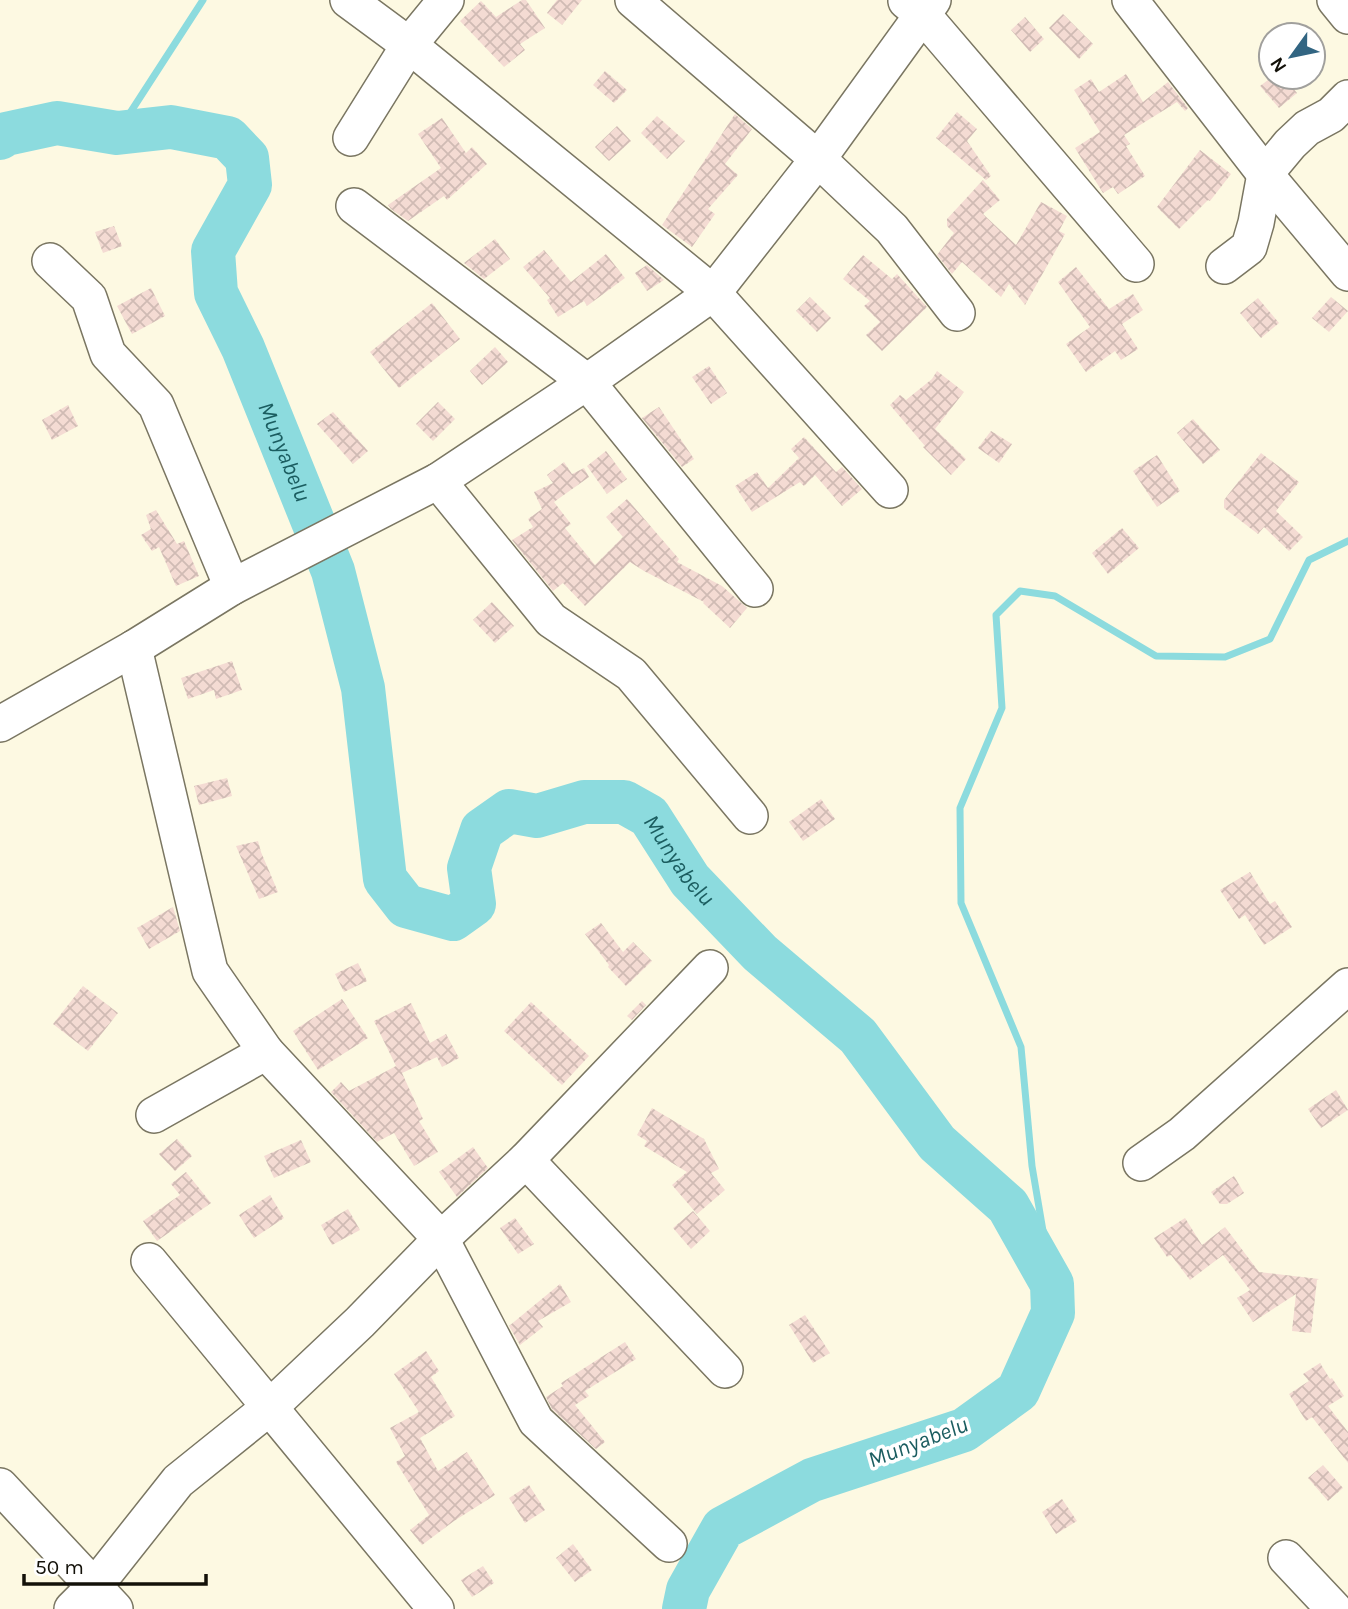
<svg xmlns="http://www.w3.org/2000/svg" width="1348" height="1609" viewBox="0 0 1348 1609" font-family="Karla,sans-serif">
	<defs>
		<pattern id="building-cross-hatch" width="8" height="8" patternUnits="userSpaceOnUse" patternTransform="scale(1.75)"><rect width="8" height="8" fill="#f4dbd3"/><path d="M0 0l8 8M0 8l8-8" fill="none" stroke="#d0bbb4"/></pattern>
	</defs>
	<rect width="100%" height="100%" fill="#fdf9e2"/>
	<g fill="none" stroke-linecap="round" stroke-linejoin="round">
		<g stroke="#8cdbde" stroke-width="7">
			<polyline points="117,133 203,0"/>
			<polyline points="1052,1284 1032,1166 1021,1047 961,903 960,808 1002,708 996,615 1020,591 1055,596 1156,656 1225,657 1270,639 1309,560 1348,541"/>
		</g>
		<path stroke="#8cdbde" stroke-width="44" id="s1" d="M0,138L6,134L57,123L117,133L171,127L228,138L247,158L250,185L213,251L216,293L243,348L333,571L363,688L385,879L406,906L453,919L474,904L469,868L482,830L509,811L537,816L584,802H624L649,816L690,880L760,953L858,1036L937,1143L1008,1206L1052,1284L1053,1313L1018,1391L964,1430L812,1480L723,1528L688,1590L684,1609"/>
	</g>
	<g fill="url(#building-cross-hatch)">
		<polygon points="522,0 526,0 545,28 520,44 525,50 504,67 460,21 481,1 496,17"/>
		<polygon points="557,0 582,0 562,25 547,13"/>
		<polygon points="1063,14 1093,44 1079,59 1049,28"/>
		<polygon points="1025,17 1044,39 1030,52 1011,30"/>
		<polygon points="605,71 627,90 614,103 593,85"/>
		<polygon points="1126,74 1143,102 1168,82 1188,108 1185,111 1177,102 1124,135 1130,144 1126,146 1145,176 1118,194 1113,187 1103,193 1075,148 1100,132 1074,90 1091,79 1099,92"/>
		<polygon points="1272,77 1284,77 1297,93 1279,108 1260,86"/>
		<polygon points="957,112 977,129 967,141 991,176 986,180 936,138"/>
		<polygon points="735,114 752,129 725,164 738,175 708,209 715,214 692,247 662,225"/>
		<polygon points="657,116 685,141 667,159 641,133"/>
		<polygon points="442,118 466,153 472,147 487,164 447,200 444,196 408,221 391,209 388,205 441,168 418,134"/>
		<polygon points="617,126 631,141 609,161 595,147"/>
		<polygon points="1200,150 1231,174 1210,201 1208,200 1179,229 1157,207"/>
		<polygon points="983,180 1000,200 983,214 1016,245 1041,202 1067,216 1059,231 1065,234 1025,305 1009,284 1001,297 962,262 952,274 937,255 954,233 947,226 947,219"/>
		<polygon points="114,226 122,246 103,253 95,232"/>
		<polygon points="495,239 510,259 484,279 464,263"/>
		<polygon points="544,250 571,282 606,254 625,278 587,306 584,301 558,317 547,300 550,298 523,267"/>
		<polygon points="863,255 892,279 897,274 927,307 882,351 866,335 880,322 864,306 870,301 843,279"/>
		<polygon points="647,265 664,280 647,291 635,273"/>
		<polygon points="1076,267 1109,309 1133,294 1143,310 1122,324 1138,349 1121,360 1115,351 1086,372 1066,344 1090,327 1058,282"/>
		<polygon points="151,288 165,316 132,334 117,306"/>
		<polygon points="810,297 831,318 817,332 796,311"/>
		<polygon points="1331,297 1348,311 1329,332 1312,318"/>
		<polygon points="1258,298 1279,323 1261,338 1240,313"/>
		<polygon points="432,303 460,339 399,388 370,352"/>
		<polygon points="495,347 508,362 482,385 470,371"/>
		<polygon points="709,366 727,393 711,404 692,377"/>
		<polygon points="937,371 964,392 935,429 966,459 951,475 923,447 925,446 890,405 900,395 906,400 932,379"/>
		<polygon points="438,402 455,419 433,441 416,424"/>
		<polygon points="68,405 78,426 52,440 42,420"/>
		<polygon points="659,407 694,459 682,467 642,418"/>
		<polygon points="333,412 368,451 353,464 317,424"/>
		<polygon points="1193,419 1220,450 1203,464 1177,433"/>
		<polygon points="991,431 1012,444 999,463 978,448"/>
		<polygon points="804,437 836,472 842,467 862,489 842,506 815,475 804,486 800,482 752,512 735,486 757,472 768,488 799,458 791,449"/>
		<polygon points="606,451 627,479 607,494 587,466"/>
		<polygon points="1261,453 1299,482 1276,511 1303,537 1289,551 1264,527 1258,534 1224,508 1224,500"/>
		<polygon points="1157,455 1180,491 1157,507 1133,471"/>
		<polygon points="564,462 572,474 584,468 589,477 554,502 571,524 565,528 595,565 623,537 606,517 627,499 679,559 677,562 722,586 747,608 730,628 703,603 704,602 644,571 630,562 585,606 563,583 553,591 512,540 533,527 528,519 542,509 534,492 553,483 547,475"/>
		<polygon points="156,510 177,544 184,541 199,576 176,586 159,547 152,551 141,535 151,529 146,515"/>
		<polygon points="1122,528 1139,548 1108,574 1092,553"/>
		<polygon points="492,602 514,626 495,643 473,620"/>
		<polygon points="232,661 242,690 216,699 214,690 188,699 181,678"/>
		<polygon points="227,778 232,796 199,805 194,786"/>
		<polygon points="821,799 835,819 803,841 789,822"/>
		<polygon points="258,841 261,852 278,892 259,899 236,846"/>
		<polygon points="1250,872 1270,904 1275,901 1292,927 1264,945 1245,915 1239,919 1220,890"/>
		<polygon points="173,907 180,931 149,949 137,928"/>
		<polygon points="601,923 623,952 633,942 652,961 626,986 608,967 609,965 585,934"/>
		<polygon points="358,963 367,981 344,992 335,974"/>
		<polygon points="83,986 118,1013 88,1051 53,1024"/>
		<polygon points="342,999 368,1038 318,1070 293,1031"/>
		<polygon points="642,1001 646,1005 632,1020 627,1016"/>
		<polygon points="531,1002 589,1056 562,1085 504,1031"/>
		<polygon points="411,1003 430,1043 446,1034 459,1058 442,1067 437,1057 402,1073 423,1119 419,1121 438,1152 414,1166 394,1133 377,1142 331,1092 341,1082 349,1091 396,1066 374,1021"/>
		<polygon points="1336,1090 1348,1110 1321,1128 1308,1109"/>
		<polygon points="652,1108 704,1139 719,1169 711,1173 725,1190 697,1214 672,1185 687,1172 644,1146 647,1141 637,1135"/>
		<polygon points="177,1139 192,1156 175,1171 159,1154"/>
		<polygon points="301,1140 311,1162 274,1178 264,1156"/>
		<polygon points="473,1147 488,1168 457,1197 439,1172"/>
		<polygon points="186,1172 211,1203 157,1241 143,1221 180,1195 171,1184"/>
		<polygon points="1234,1176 1244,1193 1227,1204 1220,1204 1211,1192"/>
		<polygon points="270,1195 284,1218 254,1238 239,1215"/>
		<polygon points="348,1209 360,1230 332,1245 321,1225"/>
		<polygon points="693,1211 710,1231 691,1249 673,1228"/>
		<polygon points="515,1218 534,1244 518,1254 500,1228"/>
		<polygon points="1185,1218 1202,1245 1225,1227 1259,1272 1319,1279 1317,1280 1311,1333 1292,1331 1296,1294 1253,1322 1237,1298 1250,1290 1223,1255 1190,1280 1171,1255 1167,1257 1154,1238"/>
		<polygon points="560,1284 571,1302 538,1321 543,1327 520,1345 509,1326"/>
		<polygon points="805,1315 830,1353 813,1363 789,1325"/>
		<polygon points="625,1342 636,1359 585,1391 589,1396 575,1405 605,1442 596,1449 552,1409 546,1397 563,1386 561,1383"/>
		<polygon points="426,1351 439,1371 431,1377 455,1416 420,1438 438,1471 467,1452 495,1495 454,1521 422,1545 410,1530 429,1515 396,1462 405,1456 390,1428 419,1412 394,1374"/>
		<polygon points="1320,1363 1330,1379 1332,1378 1344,1396 1328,1406 1348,1432 1348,1463 1312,1417 1306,1421 1289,1394 1309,1381 1303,1374"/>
		<polygon points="1323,1465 1343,1488 1328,1501 1308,1478"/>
		<polygon points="529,1485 545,1510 525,1523 509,1498"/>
		<polygon points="1062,1499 1077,1521 1056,1534 1042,1512"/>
		<polygon points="573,1544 592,1570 575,1582 556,1558"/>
		<polygon points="483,1566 494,1583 472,1597 461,1580"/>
	</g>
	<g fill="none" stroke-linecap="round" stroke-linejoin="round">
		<defs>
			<g id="minor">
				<polyline points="348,0 409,45 713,293 890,490"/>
				<polyline points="633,0 818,159 892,229 957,313"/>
				<polyline points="1130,0 1265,174 1348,273"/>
				<polyline points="1335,0 1348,16"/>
				<polyline points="906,1 923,15 1136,264"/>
				<polyline points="351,138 409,45 446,0"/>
				<polyline points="354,206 587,382 755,589"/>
				<polyline points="50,261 89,298 108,354 156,405 232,587"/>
				<polyline points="1224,266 1249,247 1256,223 1265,174 1290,144 1307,128 1331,115 1348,98"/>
				<polyline points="438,481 551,620 631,674 750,816"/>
				<polyline points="134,648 210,971 266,1052 441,1239 536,1421 669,1544"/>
				<polyline points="0,724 134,648 232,587 438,481 587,382 713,293 818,159 933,0"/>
				<polyline points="154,1115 266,1052"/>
				<polyline points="526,1160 725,1370"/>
				<polyline points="1141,1163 1182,1134 1348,986"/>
				<polyline points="149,1261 436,1609"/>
				<polyline points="0,1486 115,1609"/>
				<polyline points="1286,1558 1334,1609"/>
				<polyline points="72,1609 95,1586 178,1481 270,1407 360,1322 441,1239 526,1160 710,968"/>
			</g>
		</defs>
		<use href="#minor" stroke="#7a7662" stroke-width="38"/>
		<use href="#minor" stroke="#fff" stroke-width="35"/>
	</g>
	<g text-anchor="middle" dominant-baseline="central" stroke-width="7" stroke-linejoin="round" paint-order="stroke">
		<g font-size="23" font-style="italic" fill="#1b5d60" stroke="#fff">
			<text stroke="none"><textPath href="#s1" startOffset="578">Munyabelu</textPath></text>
			<text stroke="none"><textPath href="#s1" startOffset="1438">Munyabelu</textPath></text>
			<text transform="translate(918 1442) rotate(-21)">Munyabelu</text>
		</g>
	</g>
	<g transform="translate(1292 56) rotate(237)"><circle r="33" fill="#ffffff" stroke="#a1a09d" stroke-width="2"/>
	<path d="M0-5L12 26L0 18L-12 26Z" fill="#326582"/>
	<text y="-10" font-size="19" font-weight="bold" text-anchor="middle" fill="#131109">N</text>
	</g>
	<path d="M24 1574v10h182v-10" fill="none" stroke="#131109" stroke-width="3.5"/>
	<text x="35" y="1574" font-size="21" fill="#131109" stroke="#ffffff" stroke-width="5" paint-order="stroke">50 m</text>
</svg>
